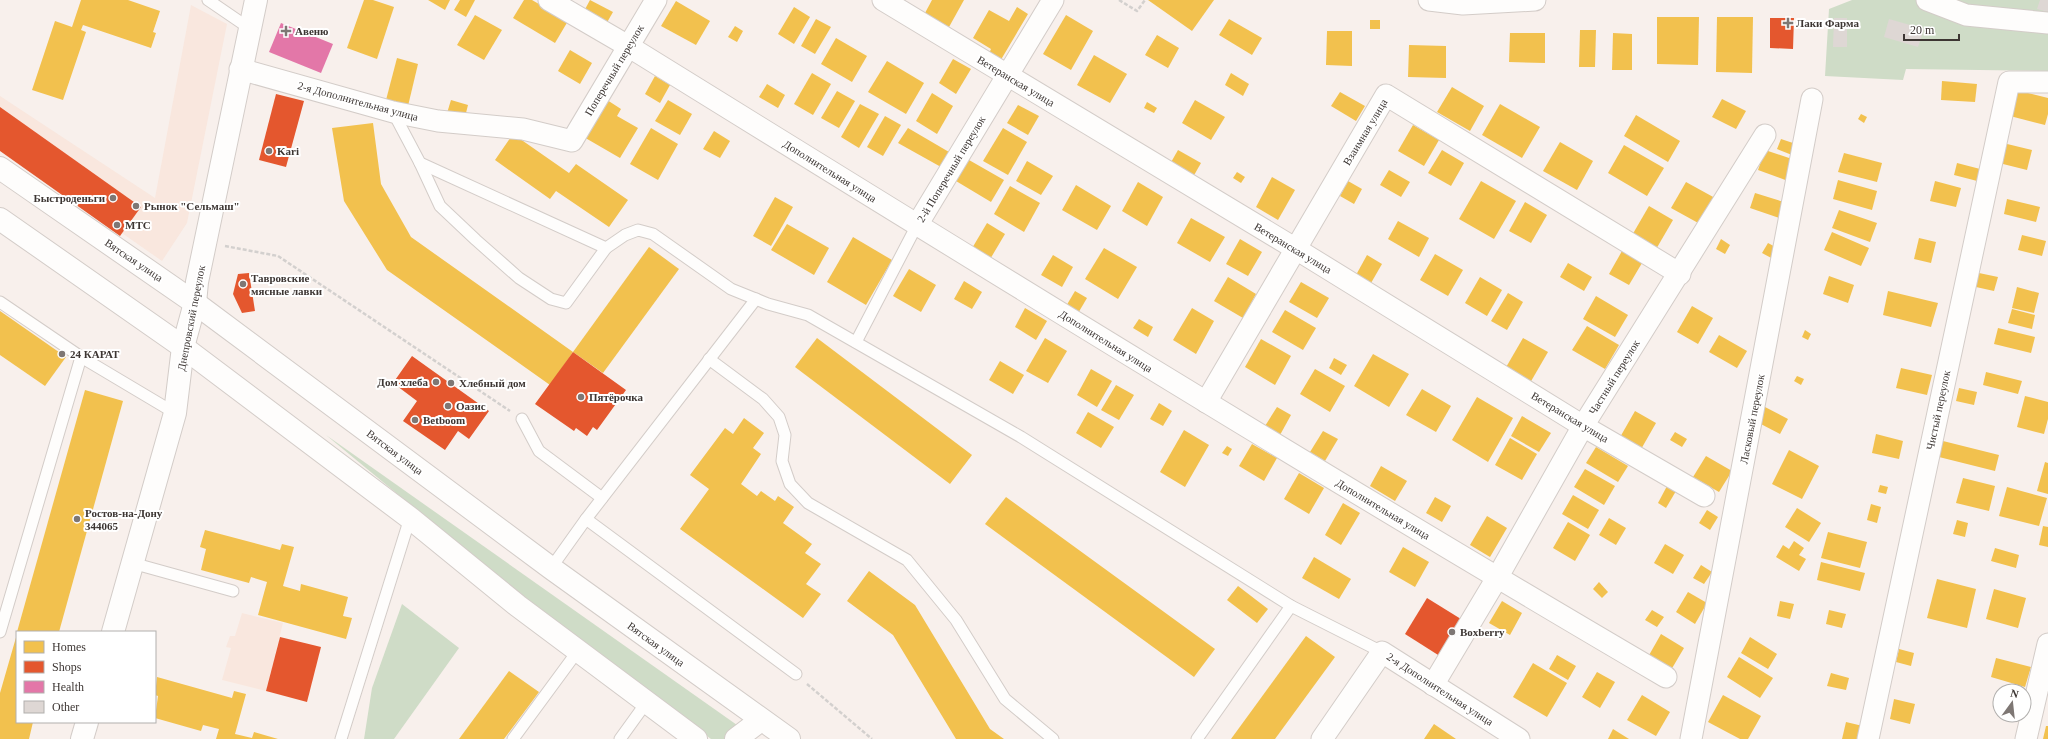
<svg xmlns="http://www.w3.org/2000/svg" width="2048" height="739" viewBox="0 0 2048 739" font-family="'Times New Roman',serif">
	<rect width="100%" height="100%" fill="#f8f0ec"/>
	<g fill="#f9e7de">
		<polygon points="191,5 227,24 187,223 162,261 0,148 0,96 155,198"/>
		<polygon points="242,613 283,623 266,691 222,680 231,648 226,647 230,636 235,636"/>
	</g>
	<g fill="#cfdcc7">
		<polygon points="1852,0 2048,0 2048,71 1906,69 1903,80 1825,76 1829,9"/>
		<polygon points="326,435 737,725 728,739 711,739 539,611"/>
		<polygon points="402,604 459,648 394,739 364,739 372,688"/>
	</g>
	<g fill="#f2c14e">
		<polygon points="81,0 128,0 160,11 153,32 156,33 151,48 83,25 81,30 86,32 63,100 32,90 55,21 72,27"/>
		<polygon points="364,0 373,0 394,7 377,59 347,48"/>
		<polygon points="428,0 450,0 445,10"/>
		<polygon points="460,0 475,0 466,17 454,10"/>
		<polygon points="524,0 532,0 568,21 555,43 513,18"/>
		<polygon points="590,0 613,12 605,26 583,13"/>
		<polygon points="932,0 964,0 949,27 925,13"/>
		<polygon points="1148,0 1214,0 1192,31"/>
		<polygon points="676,1 710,21 696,45 661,26"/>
		<polygon points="794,7 810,17 794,44 778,34"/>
		<polygon points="1017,7 1028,14 999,63 988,56 991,49 973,38 989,10 1009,21"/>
		<polygon points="475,15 502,30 484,60 457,45"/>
		<polygon points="1066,15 1093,31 1071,70 1043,54"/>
		<polygon points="1657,17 1699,17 1698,65 1657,64"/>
		<polygon points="1717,17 1753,17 1752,73 1716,72"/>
		<polygon points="816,19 831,27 815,54 801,46"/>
		<polygon points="1229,19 1262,38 1252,55 1219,35"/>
		<rect x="1370" y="20" width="10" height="9"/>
		<polygon points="735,26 743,31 737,42 728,37"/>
		<polygon points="1580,30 1596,30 1595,67 1579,67"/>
		<polygon points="1327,31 1352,31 1352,66 1326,65"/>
		<polygon points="1510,33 1545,33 1545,63 1509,62"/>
		<polygon points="1613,33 1632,34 1632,70 1612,70"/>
		<polygon points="1157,35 1179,48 1168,68 1145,55"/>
		<polygon points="836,38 867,56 852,82 821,64"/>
		<polygon points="1409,45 1446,46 1446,78 1408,77"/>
		<polygon points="570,50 592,63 580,84 558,71"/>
		<polygon points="1094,55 1127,74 1110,103 1077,85"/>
		<polygon points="397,58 418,64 408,106 386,100"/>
		<polygon points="953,59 971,69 956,94 939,83"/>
		<polygon points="887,61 924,83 906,114 868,92"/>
		<polygon points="812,73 831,84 813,115 794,104"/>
		<polygon points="1231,73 1249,84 1243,96 1225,85"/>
		<polygon points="655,76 670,85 660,103 645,94"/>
		<polygon points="1942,81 1977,84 1975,102 1941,100"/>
		<polygon points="767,84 785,95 778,108 759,97"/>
		<polygon points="1452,87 1484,106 1470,131 1437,112"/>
		<polygon points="2016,90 2048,98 2048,114 2045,125 2010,116"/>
		<polygon points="837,91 855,101 839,128 821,118"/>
		<polygon points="1340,92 1365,106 1356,121 1331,106"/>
		<polygon points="932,93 953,106 937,134 916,121"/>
		<polygon points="604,98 621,109 617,116 638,128 620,158 582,136"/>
		<polygon points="1722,99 1746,111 1736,129 1712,117"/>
		<polygon points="451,100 468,105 465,117 447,113"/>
		<polygon points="668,100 692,114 680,135 655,121"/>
		<polygon points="1195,100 1225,117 1211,140 1182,123"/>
		<polygon points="1147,102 1157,108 1154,113 1144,108"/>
		<polygon points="860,104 879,114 859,148 841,137"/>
		<polygon points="1500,104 1540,127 1522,158 1482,135"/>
		<polygon points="1018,105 1039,116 1028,135 1007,123"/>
		<polygon points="1861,114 1867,117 1864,123 1858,119"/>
		<polygon points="1636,115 1680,141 1668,162 1624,136"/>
		<polygon points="885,116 901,125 883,156 867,147"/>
		<polygon points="373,123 381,184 411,237 573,352 550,385 387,270 344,201 332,128"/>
		<polygon points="1413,125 1439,140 1424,166 1398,151"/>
		<polygon points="651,128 678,144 658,180 630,164"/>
		<polygon points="908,128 949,152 941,167 898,143"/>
		<polygon points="1003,128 1027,142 1008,175 983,161"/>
		<polygon points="714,131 730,141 720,158 703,149"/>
		<polygon points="513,134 569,173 576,164 628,200 609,227 556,191 550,199 495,160"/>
		<polygon points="1781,139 1796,144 1792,155 1777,149"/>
		<polygon points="1560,142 1593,161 1577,190 1543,171"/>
		<polygon points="2003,143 2032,150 2027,170 1999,163"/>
		<polygon points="1624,145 1664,168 1647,196 1608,173"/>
		<polygon points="1178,150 1201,163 1193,177 1170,164"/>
		<polygon points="1442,150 1464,163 1451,186 1428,173"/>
		<polygon points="1765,150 1795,160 1788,181 1758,170"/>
		<polygon points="1844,153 1882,163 1877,182 1838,172"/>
		<polygon points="969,160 1004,180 991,202 956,181"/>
		<polygon points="1027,161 1053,176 1041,195 1016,181"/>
		<polygon points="1957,163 1984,170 1981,182 1954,175"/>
		<polygon points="1389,170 1410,182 1401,197 1380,185"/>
		<polygon points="1237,172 1245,177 1241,183 1233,178"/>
		<polygon points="1272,177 1295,190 1278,220 1256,207"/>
		<polygon points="1838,180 1877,191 1872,210 1833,199"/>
		<polygon points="1348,181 1362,189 1354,204 1340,196"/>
		<polygon points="1481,181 1516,201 1494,239 1459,219"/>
		<polygon points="1935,181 1961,188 1956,207 1930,201"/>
		<polygon points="1138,182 1163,197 1147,226 1122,211"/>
		<polygon points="1686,182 1715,198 1700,224 1671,208"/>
		<polygon points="1076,185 1111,206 1097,230 1062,210"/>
		<polygon points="1010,186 1040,203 1024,232 994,214"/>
		<polygon points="1755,193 1787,203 1782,219 1750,208"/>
		<polygon points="775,197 793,207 771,246 753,236"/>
		<polygon points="2007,199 2040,207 2036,222 2004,214"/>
		<polygon points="1525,202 1547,215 1531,243 1509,231"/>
		<polygon points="1649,206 1673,220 1655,251 1631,237"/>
		<polygon points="1839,210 1877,223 1870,242 1832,228"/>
		<polygon points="1191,218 1225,237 1210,262 1177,243"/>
		<polygon points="1398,221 1429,238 1419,257 1388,239"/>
		<polygon points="987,223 1005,234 989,261 971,250"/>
		<polygon points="787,224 829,248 814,275 771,250"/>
		<polygon points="1832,232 1869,248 1861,266 1824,250"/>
		<polygon points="2022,235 2046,241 2042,256 2018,250"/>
		<polygon points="853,237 892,260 866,305 827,282"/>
		<polygon points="1919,238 1936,242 1931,263 1914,259"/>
		<polygon points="1240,239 1262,252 1248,276 1226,264"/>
		<polygon points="1721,239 1730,245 1725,254 1716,249"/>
		<polygon points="1768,243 1781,250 1775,260 1762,253"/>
		<polygon points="649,247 679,269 603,373 573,352"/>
		<polygon points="1104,248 1137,267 1118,299 1085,279"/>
		<polygon points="1622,251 1642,263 1629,285 1609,274"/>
		<polygon points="1435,254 1463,270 1448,296 1420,280"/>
		<polygon points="1053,255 1073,267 1062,287 1041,275"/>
		<polygon points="1367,255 1382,264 1371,283 1356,275"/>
		<polygon points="1568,263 1592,277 1584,291 1560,277"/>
		<polygon points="909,269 936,285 921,312 893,296"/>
		<polygon points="1979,273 1998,277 1994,291 1976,287"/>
		<polygon points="1829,276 1854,285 1848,303 1823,294"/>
		<polygon points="1228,277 1256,294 1243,318 1214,301"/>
		<polygon points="1480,277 1502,290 1487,316 1465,303"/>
		<polygon points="964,281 982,292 972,309 954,299"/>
		<polygon points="1301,282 1329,298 1317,318 1289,302"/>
		<polygon points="2017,287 2039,293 2034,313 2012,308"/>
		<polygon points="1075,291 1087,298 1077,315 1065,308"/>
		<polygon points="1888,291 1938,303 1931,327 1883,315"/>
		<polygon points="1508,293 1523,302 1507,330 1491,321"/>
		<polygon points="1596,296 1628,315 1615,337 1583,319"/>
		<polygon points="1692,306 1713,318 1698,344 1677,332"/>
		<polygon points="1025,308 1047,321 1036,340 1015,327"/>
		<polygon points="1192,308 1214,321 1196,354 1173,340"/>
		<polygon points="2012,309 2035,315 2032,329 2008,323"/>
		<polygon points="1285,310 1316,328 1303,350 1272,332"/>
		<polygon points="0,311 66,357 45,386 0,355"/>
		<polygon points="1139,319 1153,327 1148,337 1133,328"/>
		<polygon points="1587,326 1619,345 1605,369 1572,350"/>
		<polygon points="1998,328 2035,337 2031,353 1994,344"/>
		<polygon points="1805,330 1811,334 1808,340 1802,337"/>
		<polygon points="1719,335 1747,351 1737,368 1709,352"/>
		<polygon points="817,338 972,455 950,484 795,367"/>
		<polygon points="1045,338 1067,351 1048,383 1026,371"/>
		<polygon points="1523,338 1548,352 1530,383 1505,369"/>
		<polygon points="1261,339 1291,356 1275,385 1245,367"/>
		<polygon points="1373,354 1409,374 1389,407 1354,386"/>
		<polygon points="1334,358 1347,365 1341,375 1329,368"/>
		<polygon points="1000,361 1024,375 1013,394 989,380"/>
		<polygon points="1901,368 1932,375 1927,395 1896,388"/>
		<polygon points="1091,369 1112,381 1097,407 1077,395"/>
		<polygon points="1315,369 1345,386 1330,412 1300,394"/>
		<polygon points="1986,372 2022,381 2018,394 1983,385"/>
		<polygon points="1797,376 1804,379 1801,385 1794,381"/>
		<polygon points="1116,385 1134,395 1119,420 1101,410"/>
		<polygon points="1959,388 1977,392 1974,405 1956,401"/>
		<polygon points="1422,389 1451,406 1436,432 1406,415"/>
		<polygon points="85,390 123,401 59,632 17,632"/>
		<polygon points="2025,396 2048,402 2048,419 2044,434 2017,427"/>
		<polygon points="1477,397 1513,418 1488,462 1452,440"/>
		<polygon points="1159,403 1172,411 1163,426 1150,419"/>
		<polygon points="1277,407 1291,415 1280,435 1265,426"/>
		<polygon points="1765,407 1788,419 1780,434 1757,422"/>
		<polygon points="1635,411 1656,423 1640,451 1619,439"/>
		<polygon points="1088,412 1114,427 1101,448 1076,433"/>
		<polygon points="1522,416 1551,433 1539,452 1511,436"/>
		<polygon points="744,418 764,433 753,448 761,454 741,484 757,496 761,491 775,501 778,496 794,507 783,523 812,544 805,553 821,564 806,584 821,594 803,618 680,529 709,489 690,475 725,428 733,434"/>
		<polygon points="1184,430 1209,445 1185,487 1160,472"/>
		<polygon points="1323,431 1338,439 1325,461 1310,452"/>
		<polygon points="1675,432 1687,439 1682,447 1670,440"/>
		<polygon points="1876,434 1903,441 1899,459 1872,453"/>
		<polygon points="1510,438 1537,454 1522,480 1495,465"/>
		<polygon points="1943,441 1999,455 1995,471 1939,457"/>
		<polygon points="1252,444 1277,458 1264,481 1239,466"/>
		<polygon points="1227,446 1232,449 1228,456 1222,453"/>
		<polygon points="1596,447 1628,466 1618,482 1586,463"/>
		<polygon points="1789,450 1819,466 1802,499 1772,484"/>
		<polygon points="1706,456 1732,471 1719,492 1693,477"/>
		<polygon points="2045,462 2048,463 2048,494 2037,491"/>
		<polygon points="1381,466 1407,481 1395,501 1370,486"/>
		<polygon points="1585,469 1615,486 1604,505 1574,487"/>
		<polygon points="1299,473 1324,488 1309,514 1284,499"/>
		<polygon points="1963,478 1995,486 1989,511 1956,503"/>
		<polygon points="1880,485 1888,487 1886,494 1878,492"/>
		<polygon points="1667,486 1676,491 1666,508 1658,503"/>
		<polygon points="2007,487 2047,498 2039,526 1999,516"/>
		<polygon points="1573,495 1599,510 1588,529 1562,514"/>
		<polygon points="1006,497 1215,649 1194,677 985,524"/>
		<polygon points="1435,497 1451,506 1442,522 1426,513"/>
		<polygon points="1343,503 1360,513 1341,545 1325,535"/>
		<polygon points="1871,504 1881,507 1877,523 1867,520"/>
		<polygon points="1797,508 1821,523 1809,542 1785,527"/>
		<polygon points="1707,510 1718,517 1710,530 1699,523"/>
		<polygon points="1487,516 1507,528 1490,557 1470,545"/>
		<polygon points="1609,518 1626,528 1616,545 1599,535"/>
		<polygon points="1957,520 1968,523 1965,537 1953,534"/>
		<polygon points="1568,522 1590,535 1575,561 1553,548"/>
		<polygon points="2043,526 2048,527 2048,547 2039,545"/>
		<polygon points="205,530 280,550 282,544 294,547 283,586 300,591 301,584 348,597 343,616 352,618 346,639 258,615 267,582 251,577 249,583 201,570 206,549 200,547"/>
		<polygon points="1828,532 1867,542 1860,568 1821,558"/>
		<polygon points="1794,541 1804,548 1799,555 1806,559 1799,571 1776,557 1783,545 1789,549"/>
		<polygon points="1665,544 1684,555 1673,574 1654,563"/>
		<polygon points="1403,547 1429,562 1415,587 1389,572"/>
		<polygon points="1995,548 2019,555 2016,568 1991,561"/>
		<polygon points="1314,557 1351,579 1339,599 1302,578"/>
		<polygon points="1821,562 1865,573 1860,591 1817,580"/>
		<polygon points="1701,565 1712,572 1704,584 1693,578"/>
		<polygon points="869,571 915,605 990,729 1004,739 956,739 893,635 847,601"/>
		<polygon points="1937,579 1976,589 1967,628 1927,618"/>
		<polygon points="1599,582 1608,592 1602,598 1593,589"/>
		<polygon points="1238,586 1268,609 1257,623 1227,600"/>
		<polygon points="1994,589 2026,598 2018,628 1986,619"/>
		<polygon points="1688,592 1707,603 1695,624 1676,612"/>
		<polygon points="1502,601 1522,613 1510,635 1489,623"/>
		<polygon points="1780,601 1794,604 1790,619 1777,616"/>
		<polygon points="1652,610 1664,617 1657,627 1645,620"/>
		<polygon points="1829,610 1846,614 1842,628 1826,624"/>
		<polygon points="17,634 17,722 33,722 29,739 0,739 0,693"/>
		<polygon points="1661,634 1684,648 1671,670 1648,657"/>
		<polygon points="1306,636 1335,657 1275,739 1231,739"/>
		<polygon points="1750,637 1777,654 1768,669 1741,653"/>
		<polygon points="1899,649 1914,653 1911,666 1896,662"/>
		<polygon points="1557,655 1576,666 1568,680 1549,669"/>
		<polygon points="1739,657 1773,678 1760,698 1727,677"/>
		<polygon points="1996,658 2031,667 2025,687 1991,677"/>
		<polygon points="1533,663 1567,683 1547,717 1513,697"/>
		<polygon points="509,671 539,692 504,739 459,739"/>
		<polygon points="1597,672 1615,682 1600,708 1582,697"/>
		<polygon points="1831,673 1849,678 1846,690 1827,686"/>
		<polygon points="157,677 232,698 234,691 246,694 235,734 252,738 254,732 278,739 216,739 219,729 203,725 201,731 155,718 158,696 155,695"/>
		<polygon points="1642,695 1670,712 1656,736 1627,720"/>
		<polygon points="1723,695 1761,716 1748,739 1740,739 1708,722"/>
		<polygon points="1894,699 1915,704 1910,724 1890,719"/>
		<polygon points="1846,722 1867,727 1863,739 1842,739"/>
		<polygon points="1434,724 1456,739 1424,739"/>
		<polygon points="2046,726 2048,726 2048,739 2043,739"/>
		<polygon points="1613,729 1629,739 1608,739"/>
	</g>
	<g fill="#e4572e">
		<polygon points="1770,18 1794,18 1793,49 1770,48"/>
		<polygon points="276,94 304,101 286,167 259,160"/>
		<polygon points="0,107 141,207 120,236 0,151"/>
		<polygon points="249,273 255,311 242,313 233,294 238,274"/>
		<polygon points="573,352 626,390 597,430 593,427 587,436 576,428 574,431 535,404"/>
		<polygon points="412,356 489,411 469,439 458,431 445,450 403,421 417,401 393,383"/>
		<polygon points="1427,598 1469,624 1446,660 1405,634"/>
		<polygon points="280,637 321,647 307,702 266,691"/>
	</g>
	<polygon fill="#e377a8" points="281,23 333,44 321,73 269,52"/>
	<g fill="#ded7d4">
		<polygon points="2040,0 2048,0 2048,12 2037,9"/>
		<polygon points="1834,18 1847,18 1847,47 1833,47"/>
		<polygon points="1889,19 1924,29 1918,47 1884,37"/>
	</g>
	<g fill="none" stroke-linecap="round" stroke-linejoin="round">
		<defs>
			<g id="service">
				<polyline points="208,0 249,28"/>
				<polyline points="393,112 420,163 606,248 625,235 638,230 653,234 731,289 768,304 808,315 1021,437 1291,606 1382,652"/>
				<polyline points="420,163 440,206 476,240 519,278 551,299 566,303 606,248"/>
				<polyline points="0,302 81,357 175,413"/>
				<polyline points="856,342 917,225"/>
				<polyline points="709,359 763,399 779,417 785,435 782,461 790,484 808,503 907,560 956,620 1005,699 1053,739"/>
				<polyline points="522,419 539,451 602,498"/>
				<polyline points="586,519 796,674"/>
				<polyline points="132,563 233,591"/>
				<polyline points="551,568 586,519 756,299"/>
				<polyline points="0,632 81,357"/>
				<polyline points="341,739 410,518"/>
				<polyline points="513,739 577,652"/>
				<polyline points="620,739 646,703"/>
				<polyline points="1197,739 1291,606"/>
			</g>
			<g id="minor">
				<path d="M549,0L628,46C972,259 1316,472 1666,677"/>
				<polyline points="883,0 1296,249 1583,426 1704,496"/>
				<polyline points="1429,0 1463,4 1535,0"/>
				<polyline points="1927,0 1966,15 2048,23"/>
				<polyline points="240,69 393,112 438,121 523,129 572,141 656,0"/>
				<polyline points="917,225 1053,0"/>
				<polyline points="1206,402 1386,95 1680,274"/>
				<polyline points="1433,685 1497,578 1583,426 1765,135"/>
				<polyline points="1322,739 1382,652 1519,739"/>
				<polyline points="1691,739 1812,99"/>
				<polyline points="1868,739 2009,82 2048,82"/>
				<polyline points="2026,739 2048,644"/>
			</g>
			<g id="tertiary">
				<polyline points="113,632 175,413 183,347 195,303 197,282 256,0"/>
				<polyline points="82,739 87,722"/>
			</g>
			<g id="primary">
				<polyline points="0,168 195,303 551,568 789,739"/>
				<polyline points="0,219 183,347 410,518 518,606 696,739"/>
				<polyline points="736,739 761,720"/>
			</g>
		</defs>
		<use href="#service" stroke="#d3ccc8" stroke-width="13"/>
		<use href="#minor" stroke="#d3ccc8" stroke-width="23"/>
		<use href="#tertiary" stroke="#d3ccc8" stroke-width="24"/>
		<use href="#primary" stroke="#d3ccc8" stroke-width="24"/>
		<g stroke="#d3d0ce" stroke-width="2.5" stroke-dasharray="4 2" stroke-linecap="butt">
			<polyline points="1119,0 1137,11 1145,0"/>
			<polyline points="225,246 278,256 510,411"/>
			<polyline points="807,684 872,739"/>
		</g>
		<use href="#service" stroke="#fefdfc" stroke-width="11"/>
		<use href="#minor" stroke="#fefdfc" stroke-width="21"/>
		<use href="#tertiary" stroke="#fefdfc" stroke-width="22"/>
		<use href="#primary" stroke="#fefdfc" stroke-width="22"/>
	</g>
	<g fill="#7e7774" stroke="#fff" stroke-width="1.5">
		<path d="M1786 17h4v4h4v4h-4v4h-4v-4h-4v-4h4z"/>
		<path d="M284 25h4v4h4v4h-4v4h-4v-4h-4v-4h4z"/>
		<circle cx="269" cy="151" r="4"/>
		<circle cx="113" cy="198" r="4"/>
		<circle cx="136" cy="206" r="4"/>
		<circle cx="117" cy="225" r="4"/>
		<circle cx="243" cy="284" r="4"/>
		<circle cx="62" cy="354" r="4"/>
		<circle cx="436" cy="382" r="4"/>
		<circle cx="451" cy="383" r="4"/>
		<circle cx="581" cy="397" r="4"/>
		<circle cx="448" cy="406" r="4"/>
		<circle cx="415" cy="420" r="4"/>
		<circle cx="77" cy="519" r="4"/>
		<circle cx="1452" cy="632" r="4"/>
	</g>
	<g text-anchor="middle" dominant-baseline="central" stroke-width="4" stroke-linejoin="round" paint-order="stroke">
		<g font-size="11" font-weight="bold" fill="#3d3633" stroke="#fff" text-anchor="start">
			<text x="1796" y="23">Лаки Фарма</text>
			<text x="295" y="31">Авеню</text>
			<text x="277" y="151">Kari</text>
			<text x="105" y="198" text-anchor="end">Быстроденьги</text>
			<text x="144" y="206">Рынок "Сельмаш"</text>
			<text x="125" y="225">МТС</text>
			<text x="251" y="278">Тавровские<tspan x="251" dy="13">мясные лавки</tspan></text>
			<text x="70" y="354">24 КАРАТ</text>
			<text x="428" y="382" text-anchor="end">Дом хлеба</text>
			<text x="459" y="383">Хлебный дом</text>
			<text x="589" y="397">Пятёрочка</text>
			<text x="456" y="406">Оазис</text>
			<text x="423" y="420">Betboom</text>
			<text x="85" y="513">Ростов-на-Дону<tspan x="85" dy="13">344065</tspan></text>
			<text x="1460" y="632">Boxberry</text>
		</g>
		<g font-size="11" fill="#3d3633" stroke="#fff">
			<text transform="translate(614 70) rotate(-59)">Поперечный переулок</text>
			<text transform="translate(1016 81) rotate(31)">Ветеранская улица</text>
			<text transform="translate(358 101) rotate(15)">2-я Дополнительная улица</text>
			<text transform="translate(1365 132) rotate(-59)">Взаимная улица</text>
			<text transform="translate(951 169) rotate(-59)">2-й Поперечный переулок</text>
			<text transform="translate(830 171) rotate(32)">Дополнительная улица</text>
			<text transform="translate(1293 248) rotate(31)">Ветеранская улица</text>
			<text transform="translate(134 260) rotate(34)">Вятская улица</text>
			<text transform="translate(191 318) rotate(-79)">Днепровский переулок</text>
			<text transform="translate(1106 341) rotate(32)">Дополнительная улица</text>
			<text transform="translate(1614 377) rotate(-58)">Частный переулок</text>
			<text transform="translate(1938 410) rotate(-78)">Чистый переулок</text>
			<text transform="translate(1570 417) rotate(31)">Ветеранская улица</text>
			<text transform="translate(1752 419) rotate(-79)">Ласковый переулок</text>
			<text transform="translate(395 452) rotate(37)">Вятская улица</text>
			<text transform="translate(1383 509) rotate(31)">Дополнительная улица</text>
			<text transform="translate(656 644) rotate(36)">Вятская улица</text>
			<text transform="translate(1440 689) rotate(33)">2-я Дополнительная улица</text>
		</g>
	</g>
	<rect x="16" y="631" width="140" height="92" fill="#ffffff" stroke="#b1afad"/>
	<rect x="24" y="641" width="20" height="12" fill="#f2c14e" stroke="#b1afad"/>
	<text x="52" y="651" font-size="12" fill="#3d3633">Homes</text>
	<rect x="24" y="661" width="20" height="12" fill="#e4572e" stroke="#b1afad"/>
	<text x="52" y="671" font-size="12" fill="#3d3633">Shops</text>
	<rect x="24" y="681" width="20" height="12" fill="#e377a8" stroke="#b1afad"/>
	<text x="52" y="691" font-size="12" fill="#3d3633">Health</text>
	<rect x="24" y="701" width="20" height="12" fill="#ded7d4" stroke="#b1afad"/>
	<text x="52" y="711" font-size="12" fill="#3d3633">Other</text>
	<g transform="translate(2012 703) rotate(15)"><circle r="19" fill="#ffffff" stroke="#b1afad"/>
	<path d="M0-3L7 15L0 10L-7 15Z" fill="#7e7774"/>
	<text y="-6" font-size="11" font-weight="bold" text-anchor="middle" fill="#3d3633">N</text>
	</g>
	<path d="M1904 34v6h55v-6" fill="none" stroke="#3d3633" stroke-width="2"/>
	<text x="1910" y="34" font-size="12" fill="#3d3633" stroke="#ffffff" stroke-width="3" paint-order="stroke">20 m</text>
</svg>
